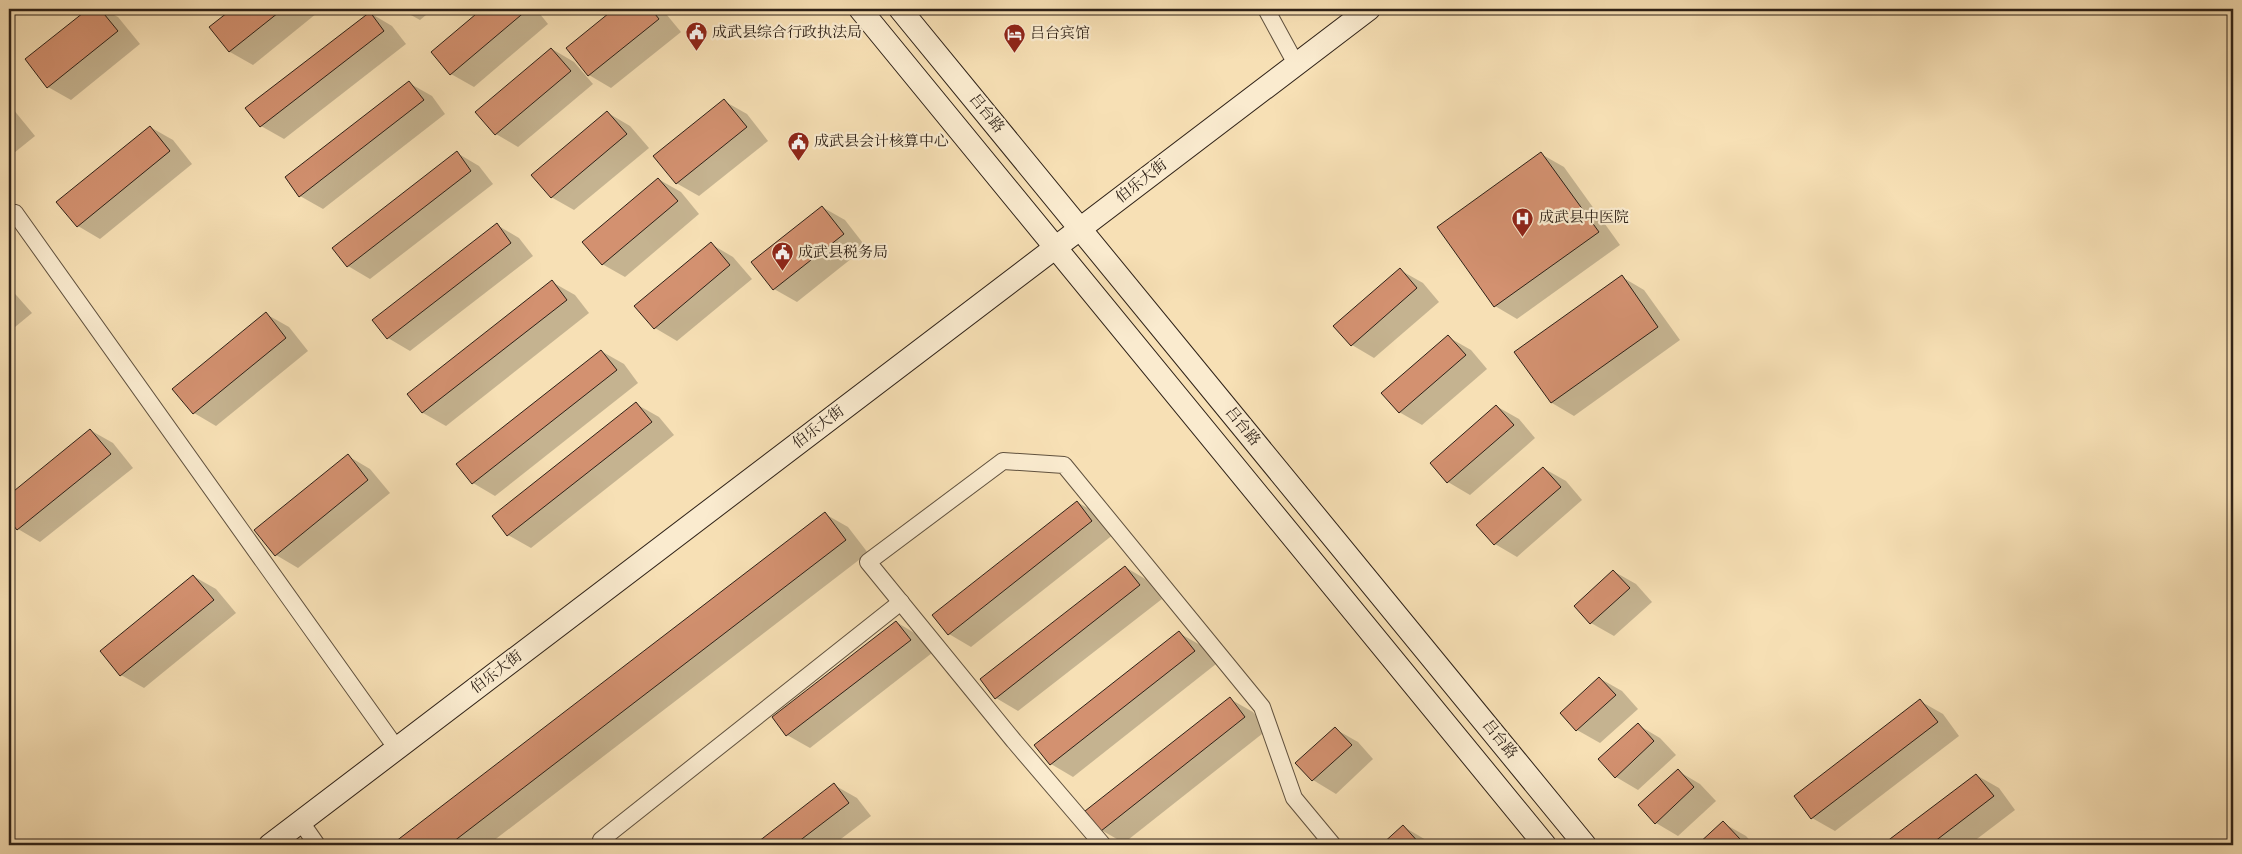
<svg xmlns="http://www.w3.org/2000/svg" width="2242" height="854" viewBox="0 0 2242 854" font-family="'Sorts Mill Goudy','Noto Serif SC',serif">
	<rect width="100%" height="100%" fill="#f7e0b5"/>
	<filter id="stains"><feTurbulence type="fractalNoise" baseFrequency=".004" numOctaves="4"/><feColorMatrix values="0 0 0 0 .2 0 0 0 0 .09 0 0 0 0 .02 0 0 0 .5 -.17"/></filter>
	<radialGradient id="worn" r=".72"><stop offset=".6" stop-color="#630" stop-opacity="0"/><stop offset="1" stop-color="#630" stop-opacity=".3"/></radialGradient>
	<g fill="#0003">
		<polygon points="90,9 103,9 118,17 140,44 71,100 48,87 26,60"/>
		<polygon points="234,9 322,9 253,65 230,52 211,27"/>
		<polygon points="400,9 433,9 420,20"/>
		<polygon points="484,9 536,9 548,24 474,87 451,74 433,52"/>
		<polygon points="616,9 662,9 681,32 611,88 589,75 567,48"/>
		<polygon points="370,13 392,26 406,44 284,139 261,126"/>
		<polygon points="552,49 574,62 593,84 518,147 496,134"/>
		<polygon points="409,83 432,96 445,114 323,209 300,196"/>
		<polygon points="724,101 747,114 768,141 699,196 676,183"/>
		<polygon points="9,107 13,109 35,136 9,157"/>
		<polygon points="608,113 630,126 649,148 574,210 551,197"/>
		<polygon points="150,127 173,140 192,164 100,239 78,226"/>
		<polygon points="457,153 479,166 493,184 370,279 348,266"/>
		<polygon points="1541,154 1564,167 1620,245 1517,319 1495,306"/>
		<polygon points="658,179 681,192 699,214 625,277 602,264"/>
		<polygon points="822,207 845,220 866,247 797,302 774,289 753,262"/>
		<polygon points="497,225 519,238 533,256 410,351 388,338"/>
		<polygon points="711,244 733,257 752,279 677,341 655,328"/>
		<polygon points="1400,270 1423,283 1439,302 1374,358 1352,345"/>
		<polygon points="1622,277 1644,290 1680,340 1574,416 1552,403 1516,352"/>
		<polygon points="552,282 575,295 589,313 446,426 423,413 409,394"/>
		<polygon points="9,287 32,313 9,332"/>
		<polygon points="266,314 289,327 308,351 216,426 194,413"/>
		<polygon points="1448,337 1471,350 1487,369 1422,425 1399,412"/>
		<polygon points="601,351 624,364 638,383 495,496 473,483"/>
		<polygon points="636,404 659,417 674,435 531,548 508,535"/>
		<polygon points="1496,406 1519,419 1535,438 1470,495 1448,482"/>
		<polygon points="90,430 113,443 133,468 40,542 18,529 9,518 9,497"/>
		<polygon points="348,456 370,469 390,493 298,568 276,555"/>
		<polygon points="1543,468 1566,481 1582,500 1517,557 1495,544"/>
		<polygon points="1077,502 1100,515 1114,534 971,647 949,634"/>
		<polygon points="825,514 848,527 868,553 488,845 393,845"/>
		<polygon points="1125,567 1147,580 1162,599 1018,711 996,698 981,680"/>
		<polygon points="1613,571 1636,584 1652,602 1614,636 1591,623 1575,606"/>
		<polygon points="193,576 216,589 236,613 144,688 121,675"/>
		<polygon points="896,622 918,635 932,653 810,748 787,735 773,717"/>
		<polygon points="1179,633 1202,646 1216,664 1073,777 1051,764"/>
		<polygon points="1599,678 1622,691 1638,709 1600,743 1577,730 1562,713"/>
		<polygon points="1230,699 1253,712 1267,730 1124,843 1101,830"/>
		<polygon points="1920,701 1943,714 1959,736 1835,831 1812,818"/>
		<polygon points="1638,725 1660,738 1676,755 1638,790 1616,777"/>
		<polygon points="1335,729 1358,742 1373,759 1336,794 1313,780 1297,763"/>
		<polygon points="1678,771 1700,784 1716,801 1678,836 1656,823"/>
		<polygon points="1976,775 1999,788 2015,810 1969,845 1884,845"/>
		<polygon points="834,785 857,798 871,816 833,845 756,845"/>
		<polygon points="1723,823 1746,836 1754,845 1698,845"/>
		<polygon points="1404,827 1426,840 1431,845 1383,845"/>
	</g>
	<g fill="#d39170" stroke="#2e2117">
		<polygon points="88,9 100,9 118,31 47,88 25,59"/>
		<polygon points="232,9 283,9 229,52 209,27"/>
		<polygon points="482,9 527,10 450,75 431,52"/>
		<polygon points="614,9 651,9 659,19 588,76 566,48"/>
		<polygon points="370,12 384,31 260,127 245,108"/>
		<polygon points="551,48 571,71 495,135 475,112"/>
		<polygon points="409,81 424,100 299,197 285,177"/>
		<polygon points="724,99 747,127 676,184 653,156"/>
		<polygon points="607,111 627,134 551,198 531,175"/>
		<polygon points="150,126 170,151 77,227 56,202"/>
		<polygon points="457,151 471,171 347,267 332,248"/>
		<polygon points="1541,152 1599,232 1494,307 1437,227"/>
		<polygon points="658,178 678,201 602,265 582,242"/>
		<polygon points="822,206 844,234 773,290 751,262"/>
		<polygon points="497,223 511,243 387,339 372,320"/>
		<polygon points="711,242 730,265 654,329 634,306"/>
		<polygon points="1400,268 1417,288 1351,346 1333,326"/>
		<polygon points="1622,275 1658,327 1551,403 1514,352"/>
		<polygon points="552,280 567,300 422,413 407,394"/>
		<polygon points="266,312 286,338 193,414 172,389"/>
		<polygon points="1448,335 1466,355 1399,413 1381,393"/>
		<polygon points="601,350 617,370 472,484 456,464"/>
		<polygon points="636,402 652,422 507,536 492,516"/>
		<polygon points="1496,405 1514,425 1447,483 1430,463"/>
		<polygon points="90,429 111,454 17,530 9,520 9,495"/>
		<polygon points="348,454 368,480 275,556 254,530"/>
		<polygon points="1543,467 1561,487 1494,545 1476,525"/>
		<polygon points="1077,501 1092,521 948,635 932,615"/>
		<polygon points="825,512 846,540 449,845 391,845"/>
		<polygon points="1125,566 1140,585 995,699 980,679"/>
		<polygon points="1613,570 1630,588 1590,624 1574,606"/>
		<polygon points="193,575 214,600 120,676 100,651"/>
		<polygon points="896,621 911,640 786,736 772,717"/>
		<polygon points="1179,631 1195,651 1050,765 1034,745"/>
		<polygon points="1599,677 1616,695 1576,731 1560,713"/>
		<polygon points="1230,697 1245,717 1101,831 1085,811"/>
		<polygon points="1920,699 1938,722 1811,819 1794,796"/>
		<polygon points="1638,723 1654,741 1615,778 1598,759"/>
		<polygon points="1335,727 1352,745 1312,781 1295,763"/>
		<polygon points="1678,769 1694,787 1655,824 1638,805"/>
		<polygon points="1976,774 1994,796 1930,845 1882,845"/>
		<polygon points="834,783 849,803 794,845 754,845"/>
		<polygon points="1723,821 1740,839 1733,845 1697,845"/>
		<polygon points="1403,825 1420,844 1381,845"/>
	</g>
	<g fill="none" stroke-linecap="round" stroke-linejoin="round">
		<defs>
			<g id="minor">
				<polyline points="1266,9 1296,64"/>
				<polyline points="15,213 397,749"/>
				<polyline points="301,822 317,845"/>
				<polyline points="609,845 601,840 901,602"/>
				<polyline points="1103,845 1014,741 868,562 1003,461 1064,465 1262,707 1294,798 1333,845"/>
			</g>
			<g id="secondary">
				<polyline points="860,9 1545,845"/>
				<polyline points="900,9 1585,845"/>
				<polyline points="270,845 1369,9"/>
			</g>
		</defs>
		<use href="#minor" stroke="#60513e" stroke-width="18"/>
		<use href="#secondary" stroke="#2e2117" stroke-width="24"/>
		<use href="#minor" stroke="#faebcf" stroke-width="16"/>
		<use href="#secondary" stroke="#faebcf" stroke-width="22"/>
	</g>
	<defs>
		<symbol id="civic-pin" viewBox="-11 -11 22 30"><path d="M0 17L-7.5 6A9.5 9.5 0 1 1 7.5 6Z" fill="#8f2418" stroke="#faebcf"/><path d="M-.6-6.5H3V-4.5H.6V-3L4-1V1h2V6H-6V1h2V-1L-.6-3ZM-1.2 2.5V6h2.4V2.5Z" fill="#fff"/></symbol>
		<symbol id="hotel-pin" viewBox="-11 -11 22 30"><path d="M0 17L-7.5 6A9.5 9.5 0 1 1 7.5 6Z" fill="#8f2418" stroke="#faebcf"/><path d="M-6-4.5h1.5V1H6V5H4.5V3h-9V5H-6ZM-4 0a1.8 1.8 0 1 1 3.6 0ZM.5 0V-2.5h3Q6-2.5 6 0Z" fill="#fff"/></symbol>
		<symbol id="hospital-pin" viewBox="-11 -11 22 30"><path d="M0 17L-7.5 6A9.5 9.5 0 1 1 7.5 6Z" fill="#8f2418" stroke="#faebcf"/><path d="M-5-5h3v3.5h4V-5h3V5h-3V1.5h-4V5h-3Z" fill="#fff"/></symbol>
	</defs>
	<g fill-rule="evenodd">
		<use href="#civic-pin" x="684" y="20" width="25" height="34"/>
		<use href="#hotel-pin" x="1002" y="22" width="25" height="34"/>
		<use href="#civic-pin" x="786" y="130" width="25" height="34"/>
		<use href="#hospital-pin" x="1510" y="206" width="25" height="34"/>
		<use href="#civic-pin" x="770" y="240" width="25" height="34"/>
	</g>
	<g text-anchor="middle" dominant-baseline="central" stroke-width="4.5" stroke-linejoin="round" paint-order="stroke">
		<g font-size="15" fill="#2e2117" stroke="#faebcf" text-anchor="start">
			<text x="712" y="33">成武县综合行政执法局</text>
			<text x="1030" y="34">吕台宾馆</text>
			<text x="814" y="142">成武县会计核算中心</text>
			<text x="1539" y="218">成武县中医院</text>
			<text x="798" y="253">成武县税务局</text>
		</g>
		<g font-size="15" fill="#2e2117" stroke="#faebcf">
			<text transform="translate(986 114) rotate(51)">吕台路</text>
			<text transform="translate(1142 182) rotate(-38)">伯乐大街</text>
			<text transform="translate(1242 427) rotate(51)">吕台路</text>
			<text transform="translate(819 428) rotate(-37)">伯乐大街</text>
			<text transform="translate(497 673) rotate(-37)">伯乐大街</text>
			<text transform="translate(1499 740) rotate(51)">吕台路</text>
		</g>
	</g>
	<rect width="2242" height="854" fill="none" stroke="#f7e0b5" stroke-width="30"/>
	<rect x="10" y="10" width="2222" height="834" fill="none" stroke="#2e2117" stroke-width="2.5"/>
	<rect x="15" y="15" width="2212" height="824" fill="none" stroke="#2e2117"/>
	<rect width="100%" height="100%" filter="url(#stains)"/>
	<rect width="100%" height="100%" fill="url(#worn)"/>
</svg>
